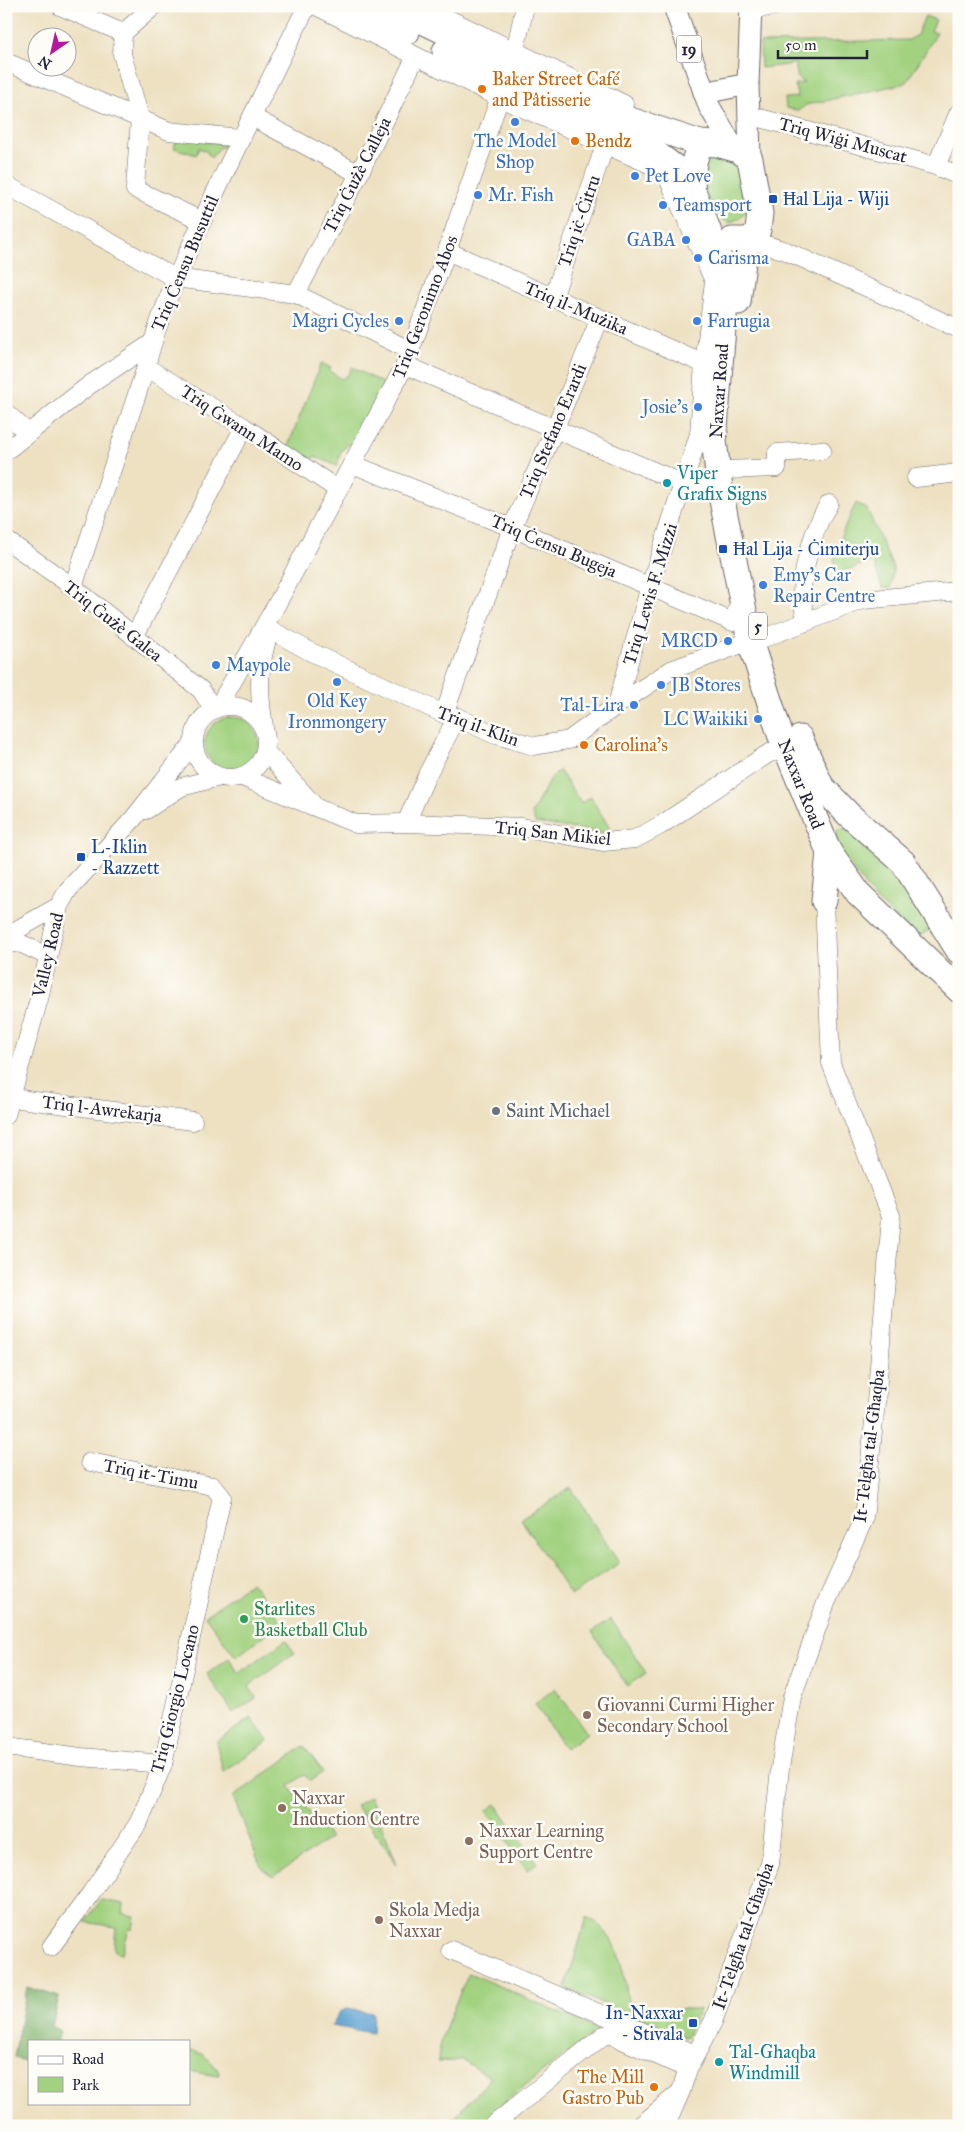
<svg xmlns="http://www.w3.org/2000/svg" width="965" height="2132" viewBox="0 0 965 2132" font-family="'IM FELL Great Primer',serif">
	<rect width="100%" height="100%" fill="#fdfcf7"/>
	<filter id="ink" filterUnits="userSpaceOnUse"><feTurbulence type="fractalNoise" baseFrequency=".02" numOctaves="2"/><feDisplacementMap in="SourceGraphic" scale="10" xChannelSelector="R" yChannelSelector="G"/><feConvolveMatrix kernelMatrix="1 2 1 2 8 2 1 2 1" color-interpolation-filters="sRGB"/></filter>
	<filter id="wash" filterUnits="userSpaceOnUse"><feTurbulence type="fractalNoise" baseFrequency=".0096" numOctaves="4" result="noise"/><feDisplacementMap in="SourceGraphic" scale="20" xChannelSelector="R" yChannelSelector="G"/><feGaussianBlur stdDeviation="1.12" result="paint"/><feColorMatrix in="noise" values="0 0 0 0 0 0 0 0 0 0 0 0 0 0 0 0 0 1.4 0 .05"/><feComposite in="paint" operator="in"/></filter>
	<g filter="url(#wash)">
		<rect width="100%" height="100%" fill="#eee1c2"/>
		<g fill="#a2d280" stroke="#627a5e">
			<polygon points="925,16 936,20 931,31 937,33 906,83 806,105 798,111 786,108 785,98 797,97 795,84 804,83 798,79 795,64 761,68 760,43 909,40 917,35"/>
			<polygon points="177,138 226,144 226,147 220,147 211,158 207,152 199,148 196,155 174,148"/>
			<path d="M716,156L727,158L738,166L745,212L741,217L730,223C709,216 702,185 703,166Z"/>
			<polygon points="321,363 331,368 329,371 342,379 348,375 352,367 384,384 357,437 341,451 337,466 314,456 309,466 286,451"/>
			<polygon points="856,503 867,509 893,568 891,588 882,588 873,561 838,573 834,560 840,538"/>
			<circle cx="232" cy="744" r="27"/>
			<polygon points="559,770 581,803 591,797 613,834 535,823 532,813 550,779"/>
			<polygon points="851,826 889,862 931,929 918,937 876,900 834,845 836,831"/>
			<polygon points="571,1488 619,1563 571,1596 521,1519"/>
			<polygon points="251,1582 282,1622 236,1657 205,1616"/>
			<polygon points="611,1619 646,1673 627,1686 592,1632"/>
			<polygon points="286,1640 294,1653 249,1686 256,1698 233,1713 207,1674 229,1658 239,1673"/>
			<polygon points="555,1688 587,1733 565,1749 535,1704"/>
			<polygon points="251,1718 268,1741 223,1772 216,1742"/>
			<polygon points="304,1746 323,1772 310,1781 304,1775 289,1786 330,1838 273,1877 261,1867 233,1797"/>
			<polygon points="370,1796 397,1864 356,1806"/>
			<polygon points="496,1804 537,1863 527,1870 486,1811"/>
			<polygon points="101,1900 124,1904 123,1914 135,1916 133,1929 129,1929 122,1953 116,1952 114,1949 116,1927 85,1922"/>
			<path d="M587,1917C620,1933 625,1977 629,2009H699L686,2038L565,1988Z"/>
			<path d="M469,1973L599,2030L528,2083L476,2126H446L491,2078L463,2060L438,2062C438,2038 459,1996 469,1973Z"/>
			<path d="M189,2050C203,2052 212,2061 219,2072L218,2076L189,2071Z"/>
		</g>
		<polygon fill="#81b46e" stroke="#526b54" points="27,1987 59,1997 52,2026 60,2031 57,2041 29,2041 29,2063 14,2057"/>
		<polygon fill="#5da1d1" stroke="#406286" points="347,2009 373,2013 372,2033 331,2026 340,2012"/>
	</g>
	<g filter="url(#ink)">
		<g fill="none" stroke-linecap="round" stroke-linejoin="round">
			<defs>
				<g id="minor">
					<polyline points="60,6 123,33"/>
					<polyline points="154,6 123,33 122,54 140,118 135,189 202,221"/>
					<polyline points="316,6 500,98 656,167 667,176 714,281 704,364 699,434 650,586 617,705"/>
					<polyline points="422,6 624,104"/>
					<polyline points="751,10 775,6"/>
					<polyline points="515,51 525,6"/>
					<polyline points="6,62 169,131 240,138"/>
					<polyline points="749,115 936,166 959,176"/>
					<polyline points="252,117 359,174"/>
					<polyline points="936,166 959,112"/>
					<polyline points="6,185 175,278 296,294 411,351"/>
					<polyline points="751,240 786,251 959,329"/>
					<polyline points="447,251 704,364"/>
					<polyline points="296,294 359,174 416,56"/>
					<polyline points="553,298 605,145"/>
					<polyline points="405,365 684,484 721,495"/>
					<polyline points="146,367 244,427 337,489"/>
					<polyline points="6,413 28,433"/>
					<polyline points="6,451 88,386 152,343"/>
					<polyline points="352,464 512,528 733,622 741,599"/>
					<polyline points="726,470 777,468 777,453 822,450"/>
					<polyline points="916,478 959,473"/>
					<polyline points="6,540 73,587 201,690 213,709"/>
					<path d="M73,587L146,367C159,313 182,265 205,215C237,144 272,76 307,6"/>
					<path d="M806,622C805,614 803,606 802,599C801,571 814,526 829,504"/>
					<polyline points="271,630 311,652 444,714 457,717 493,734 534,746 569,740 617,705 671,670 750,641"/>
					<polyline points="134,637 244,427"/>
					<polyline points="761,639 863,600 959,591"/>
					<circle cx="230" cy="742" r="36"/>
					<polyline points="218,707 278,602 405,365 447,251 503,88"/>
					<polyline points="444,714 512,528 555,428 600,318"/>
					<path d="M264,726C258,692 258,664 270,631"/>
					<polyline points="265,751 312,803"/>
					<polyline points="242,777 356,824 406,823 522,827 603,842 635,839 661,825 766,755 774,751 789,755"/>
					<polyline points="146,810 181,787 220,777"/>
					<polyline points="406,823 427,775 457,717"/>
					<polyline points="6,936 59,906"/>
					<polyline points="6,942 22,944 47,956"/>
					<polyline points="11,1098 193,1121"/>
					<polyline points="6,1115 39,999 59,906 68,890 133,819 194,742"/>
					<polyline points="6,1747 81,1757 163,1764"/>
					<polyline points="51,1947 91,1893 139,1822 163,1764 222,1497 213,1486 90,1462"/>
					<polyline points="451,1950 695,2054"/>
					<polyline points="492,2126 604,2035 611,2035 688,2069"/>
					<polyline points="640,2126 679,2093"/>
					<polyline points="666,2126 681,2091 688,2069 713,2022 770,1864 780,1768 792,1697 826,1603 864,1519 877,1392 891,1216 831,1063 824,901"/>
				</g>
				<g id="major">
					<polyline points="674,6 709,106 734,149"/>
					<polyline points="704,93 748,84"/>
					<polyline points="750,159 748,84 751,6"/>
				</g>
				<g id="highway">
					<polyline points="355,6 407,32"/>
					<polyline points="391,6 630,120 700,143 717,144 738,150 750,159 760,213 758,230 751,240 732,240"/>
					<polyline points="445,51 658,155 673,166 692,188"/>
					<polyline points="700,143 694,162 692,188 725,274 725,303 714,441 721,495 750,641 780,734 829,852 858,893 959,990"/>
					<polyline points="738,302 746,240"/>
					<polyline points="800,738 821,786 849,815 903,862 959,951"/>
					<polyline points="824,901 829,852"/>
				</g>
			</defs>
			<use href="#minor" stroke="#69656a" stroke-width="19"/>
			<use href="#major" stroke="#69656a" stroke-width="23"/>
			<use href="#highway" stroke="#69656a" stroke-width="27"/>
			<use href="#minor" stroke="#fff" stroke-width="18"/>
			<use href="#major" stroke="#fff" stroke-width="21"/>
			<use href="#highway" stroke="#fff" stroke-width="25"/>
		</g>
	</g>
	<g fill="#e8710a" stroke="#fdfcf7" stroke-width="2">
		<circle cx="482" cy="89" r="5"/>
		<circle cx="575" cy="141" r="5"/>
		<circle cx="584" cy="745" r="5"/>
		<circle cx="654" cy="2087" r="5"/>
	</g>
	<g fill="#3f7fe0" stroke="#fdfcf7" stroke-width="2">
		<circle cx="515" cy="122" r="5"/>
		<circle cx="635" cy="176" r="5"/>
		<circle cx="478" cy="195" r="5"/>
		<circle cx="663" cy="205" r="5"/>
		<circle cx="686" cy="240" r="5"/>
		<circle cx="698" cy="258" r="5"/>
		<circle cx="399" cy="321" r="5"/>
		<circle cx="697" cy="321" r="5"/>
		<circle cx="698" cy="407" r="5"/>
		<circle cx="763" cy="585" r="5"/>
		<circle cx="728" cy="641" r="5"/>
		<circle cx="216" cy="665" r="5"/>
		<circle cx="337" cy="682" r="5"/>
		<circle cx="661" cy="685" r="5"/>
		<circle cx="634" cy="705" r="5"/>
		<circle cx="758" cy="719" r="5"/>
	</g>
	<g fill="#1a4fb4" stroke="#fdfcf7" stroke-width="2">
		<rect x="768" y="194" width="10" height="10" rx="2.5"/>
		<rect x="718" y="544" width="10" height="10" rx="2.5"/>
		<rect x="76" y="852" width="10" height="10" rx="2.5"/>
		<rect x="688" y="2018" width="10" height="10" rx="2.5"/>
	</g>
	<g fill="#0f9aa8" stroke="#fdfcf7" stroke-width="2">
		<circle cx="667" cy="483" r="5"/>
		<circle cx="719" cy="2062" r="5"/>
	</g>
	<circle fill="#6b7280" stroke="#fdfcf7" stroke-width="2" cx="496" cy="1111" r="5"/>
	<circle fill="#2e9e5b" stroke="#fdfcf7" stroke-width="2" cx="244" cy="1619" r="5"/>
	<g fill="#8d6e63" stroke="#fdfcf7" stroke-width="2">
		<circle cx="587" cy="1715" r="5"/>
		<circle cx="282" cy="1808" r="5"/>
		<circle cx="469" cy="1841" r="5"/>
		<circle cx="379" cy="1920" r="5"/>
	</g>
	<g text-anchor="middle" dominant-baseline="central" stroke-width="5" stroke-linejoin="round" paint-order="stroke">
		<g fill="#fdfcf7" stroke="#646373" stroke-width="1">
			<rect x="676.5" y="35.5" width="25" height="27" rx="4"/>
			<rect x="749" y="612.5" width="18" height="27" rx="4"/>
		</g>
		<g font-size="16" font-weight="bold" fill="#22223b">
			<text x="689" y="49">19</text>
			<text x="758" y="626">5</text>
		</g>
		<g font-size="18" fill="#c56008" stroke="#fdfcf7" text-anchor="start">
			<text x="492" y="79">Baker Street Café<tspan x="492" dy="21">and Pâtisserie</tspan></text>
			<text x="585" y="141">Bendz</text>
			<text x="594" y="745">Carolina's</text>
			<text x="644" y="2077" text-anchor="end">The Mill<tspan x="644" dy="21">Gastro Pub</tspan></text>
		</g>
		<g font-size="18" fill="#22223b" stroke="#fdfcf7">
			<text transform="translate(843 140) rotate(15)">Triq Wiġi Muscat</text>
			<text transform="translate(357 175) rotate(-63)">Triq Ġużè Calleja</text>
			<text transform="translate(579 221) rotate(-71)">Triq iċ-Ċitru</text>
			<text transform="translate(185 263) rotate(-67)">Triq Ċensu Busuttil</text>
			<text transform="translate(425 307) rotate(-69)">Triq Geronimo Abos</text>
			<text transform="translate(576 308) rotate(23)">Triq il-Mużika</text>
			<text transform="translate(719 391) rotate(-86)">Naxxar Road</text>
			<text transform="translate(242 428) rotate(33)">Triq Ġwann Mamo</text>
			<text transform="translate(553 431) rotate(-67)">Triq Stefano Erardi</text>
			<text transform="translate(554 546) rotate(23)">Triq Ċensu Bugeja</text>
			<text transform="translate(650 594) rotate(-73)">Triq Lewis F. Mizzi</text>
			<text transform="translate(113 621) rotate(38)">Triq Ġużè Galea</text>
			<text transform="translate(478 726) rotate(20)">Triq il-Klin</text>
			<text transform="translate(801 784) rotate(68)">Naxxar Road</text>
			<text transform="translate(553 833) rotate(6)">Triq San Mikiel</text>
			<text transform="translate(48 955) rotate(-77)">Valley Road</text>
			<text transform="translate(102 1109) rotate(7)">Triq l-Awrekarja</text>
			<text transform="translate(869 1446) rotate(-83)">It-Telgħa tal-Għaqba</text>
			<text transform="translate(151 1474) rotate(11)">Triq it-Timu</text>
			<text transform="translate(175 1699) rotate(-76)">Triq Giorgio Locano</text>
			<text transform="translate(743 1936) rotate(-71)">It-Telgħa tal-Għaqba</text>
		</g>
		<g font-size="18" fill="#366cbe" stroke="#fdfcf7" text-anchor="start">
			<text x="515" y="141" text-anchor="middle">The Model<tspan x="515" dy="21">Shop</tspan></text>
			<text x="645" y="176">Pet Love</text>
			<text x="488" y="195">Mr. Fish</text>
			<text x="673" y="205">Teamsport</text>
			<text x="676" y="240" text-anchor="end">GABA</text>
			<text x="708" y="258">Carisma</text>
			<text x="389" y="321" text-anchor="end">Magri Cycles</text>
			<text x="707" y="321">Farrugia</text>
			<text x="688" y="407" text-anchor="end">Josie's</text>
			<text x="773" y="575">Emy's Car<tspan x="773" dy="21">Repair Centre</tspan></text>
			<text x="718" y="641" text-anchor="end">MRCD</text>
			<text x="226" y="665">Maypole</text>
			<text x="671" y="685">JB Stores</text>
			<text x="337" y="701" text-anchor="middle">Old Key<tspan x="337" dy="21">Ironmongery</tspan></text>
			<text x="624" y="705" text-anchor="end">Tal-Lira</text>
			<text x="748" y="719" text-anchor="end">LC Waikiki</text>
		</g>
		<g font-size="18" fill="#164399" stroke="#fdfcf7" text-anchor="start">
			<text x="783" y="199">Ħal Lija - Wiji</text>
			<text x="733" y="549">Ħal Lija - Ċimiterju</text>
			<text x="91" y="847">L-Iklin<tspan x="91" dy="21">- Razzett</tspan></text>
			<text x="683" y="2013" text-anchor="end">In-Naxxar<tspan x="683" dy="21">- Stivala</tspan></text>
		</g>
		<g font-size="18" fill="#0d838f" stroke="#fdfcf7" text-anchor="start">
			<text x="677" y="473">Viper<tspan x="677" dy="21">Grafix Signs</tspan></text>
			<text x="729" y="2052">Tal-Ghaqba<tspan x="729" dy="21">Windmill</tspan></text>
		</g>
		<g font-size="18" fill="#5b616d" stroke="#fdfcf7" text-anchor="start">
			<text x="506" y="1111">Saint Michael</text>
		</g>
		<g font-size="18" fill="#27864d" stroke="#fdfcf7" text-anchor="start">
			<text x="254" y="1609">Starlites<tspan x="254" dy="21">Basketball Club</tspan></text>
		</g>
		<g font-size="18" fill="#785e54" stroke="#fdfcf7" text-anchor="start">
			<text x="597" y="1705">Giovanni Curmi Higher<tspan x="597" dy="21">Secondary School</tspan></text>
			<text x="292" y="1798">Naxxar<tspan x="292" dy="21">Induction Centre</tspan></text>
			<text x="479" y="1831">Naxxar Learning<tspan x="479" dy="21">Support Centre</tspan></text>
			<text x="389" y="1910">Skola Medja<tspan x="389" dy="21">Naxxar</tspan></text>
		</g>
	</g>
	<rect width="965" height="2132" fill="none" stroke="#fdfcf7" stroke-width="25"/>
	<rect x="28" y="2040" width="162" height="65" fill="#fdfcf7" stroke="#a5a5ac"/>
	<rect x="38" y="2056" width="25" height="8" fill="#ffffff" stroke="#a5a5ac"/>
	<text x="72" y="2064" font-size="15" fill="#22223b">Road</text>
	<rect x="38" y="2077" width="25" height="15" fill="#a2d280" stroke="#a5a5ac"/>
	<text x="72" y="2090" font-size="15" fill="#22223b">Park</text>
	<g transform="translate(52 52) rotate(214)"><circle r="24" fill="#fdfcf7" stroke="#a5a5ac"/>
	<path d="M0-4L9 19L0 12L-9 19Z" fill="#b5179e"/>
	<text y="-8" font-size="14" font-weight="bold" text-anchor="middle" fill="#22223b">N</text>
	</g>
	<path d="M778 50v8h89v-8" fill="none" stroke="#22223b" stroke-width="2.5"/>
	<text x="785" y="50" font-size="15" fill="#22223b" stroke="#fdfcf7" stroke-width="4" paint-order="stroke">50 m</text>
</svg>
